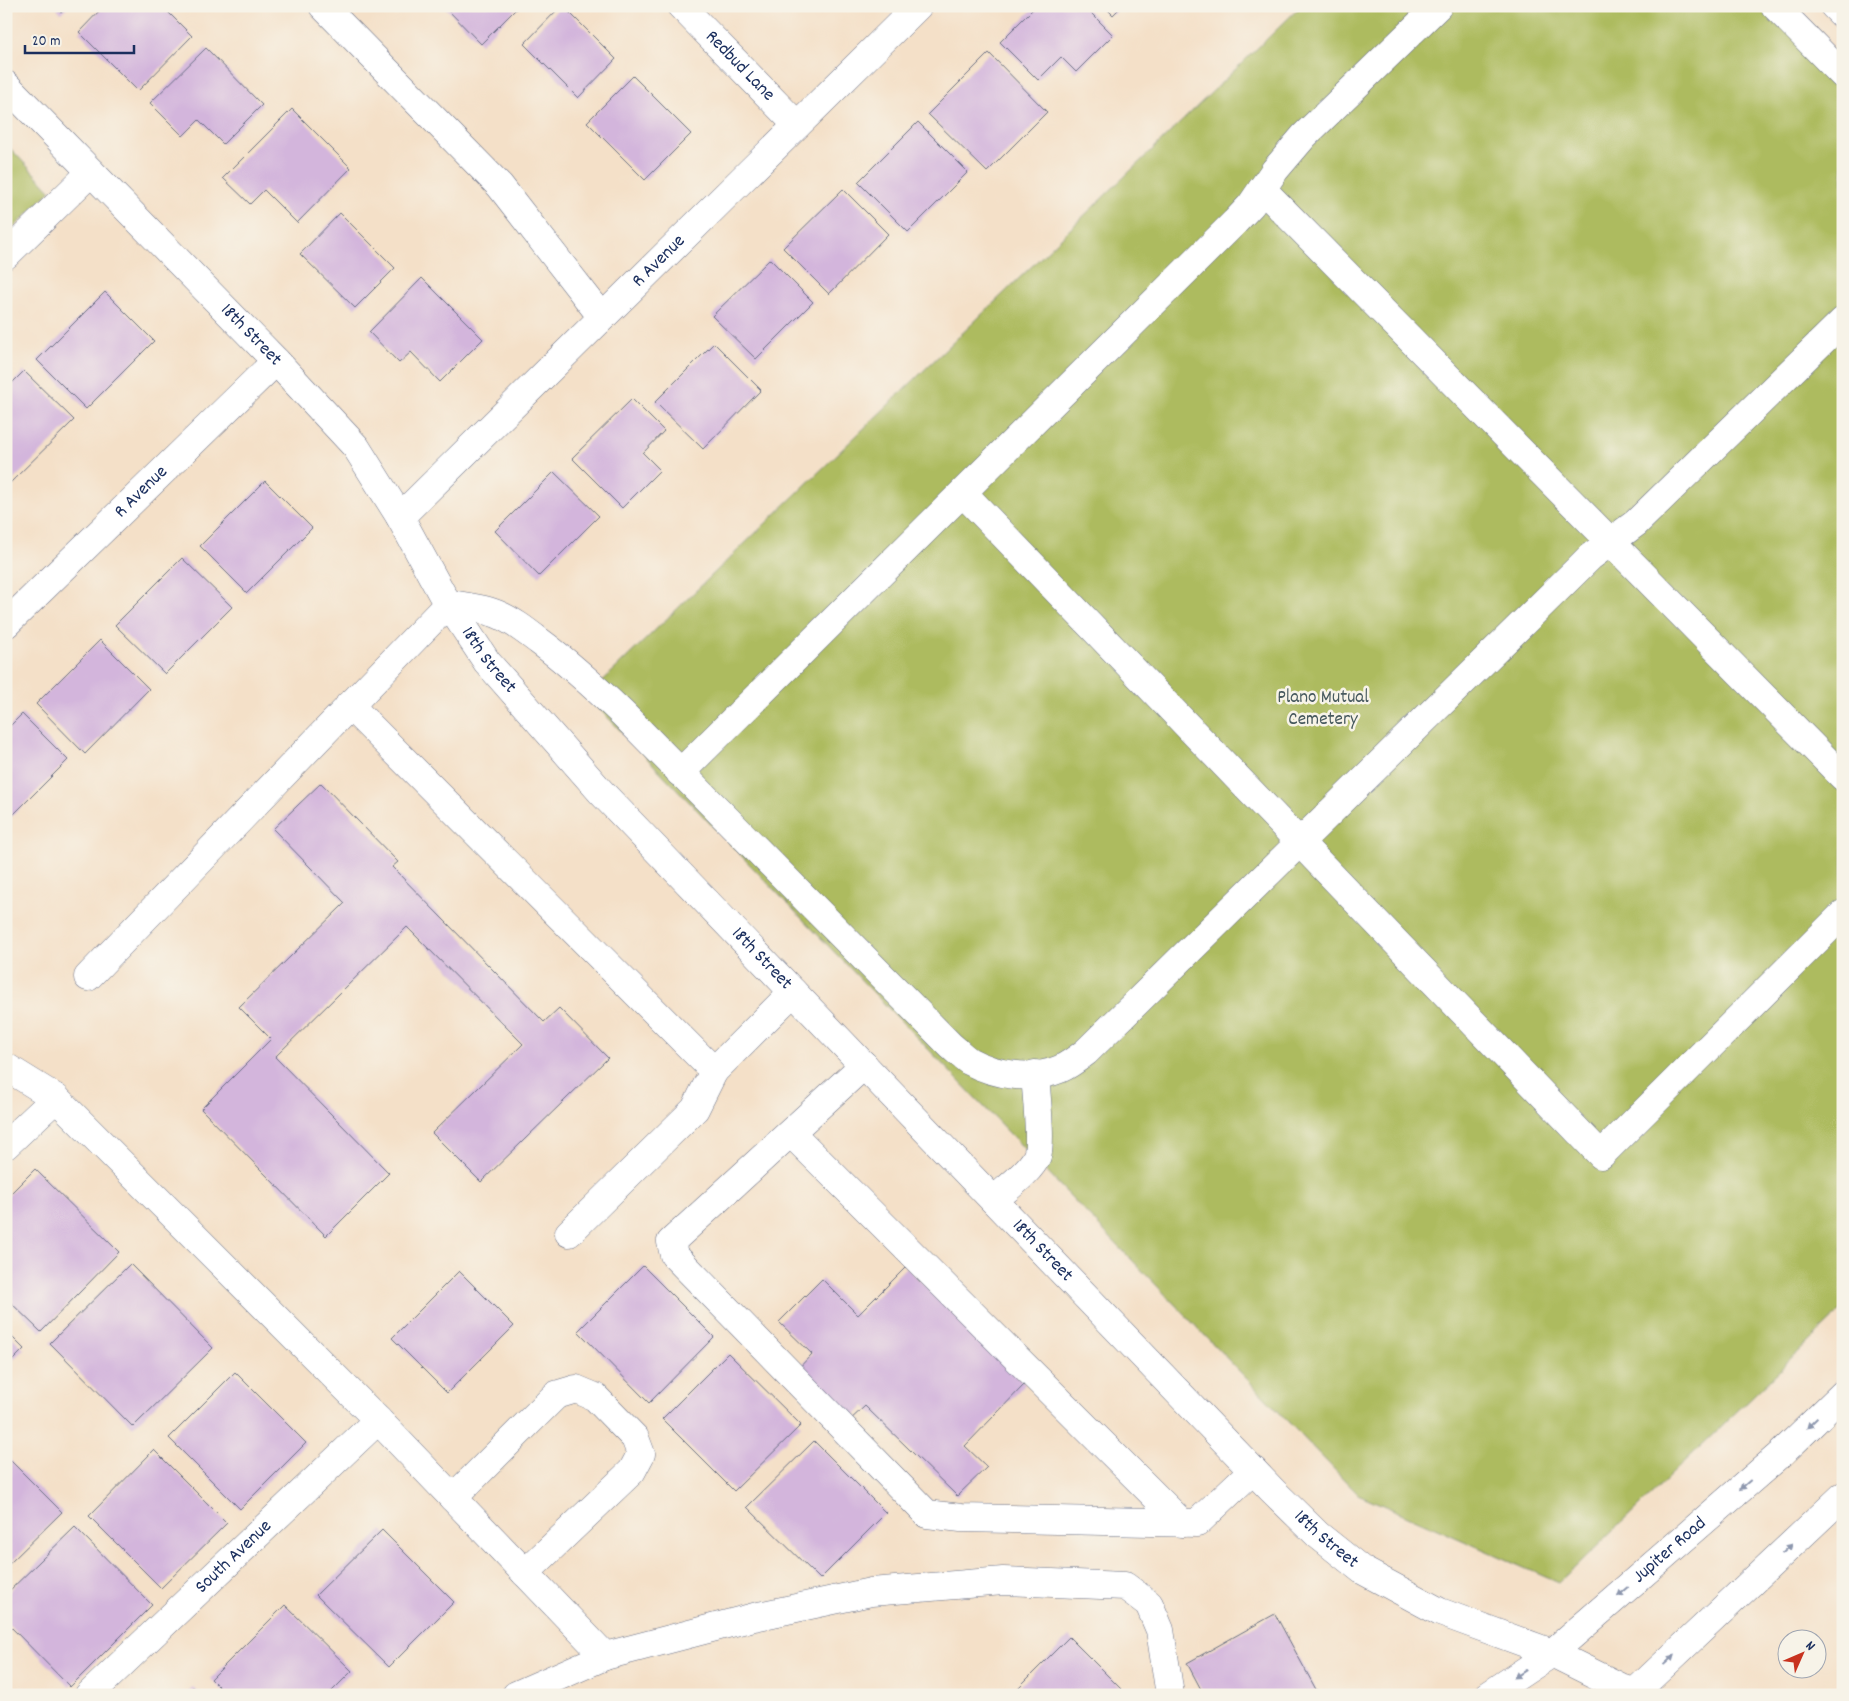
<svg xmlns="http://www.w3.org/2000/svg" width="1849" height="1701" viewBox="0 0 1849 1701" font-family="Dekko,sans-serif">
	<rect width="100%" height="100%" fill="#f7f3e8"/>
	<filter id="ink" filterUnits="userSpaceOnUse"><feTurbulence type="fractalNoise" baseFrequency=".02" numOctaves="2"/><feDisplacementMap in="SourceGraphic" scale="10" xChannelSelector="R" yChannelSelector="G"/><feConvolveMatrix kernelMatrix="1 2 1 2 8 2 1 2 1" color-interpolation-filters="sRGB"/></filter>
	<filter id="wash" filterUnits="userSpaceOnUse"><feTurbulence type="fractalNoise" baseFrequency=".0096" numOctaves="4" result="noise"/><feDisplacementMap in="SourceGraphic" scale="20" xChannelSelector="R" yChannelSelector="G"/><feGaussianBlur stdDeviation="1.12" result="paint"/><feColorMatrix in="noise" values="0 0 0 0 0 0 0 0 0 0 0 0 0 0 0 0 0 1.4 0 .05"/><feComposite in="paint" operator="in"/></filter>
	<g filter="url(#wash)">
		<rect width="100%" height="100%" fill="#f4e0c8"/>
		<g fill="#adbb5e" stroke="#64755e">
			<polygon points="1301,6 1789,6 1843,61 1843,1309 1559,1583 1358,1494 587,696"/>
			<polygon points="6,144 51,191 6,235"/>
		</g>
		<g id="blocks">
			<g fill="#d3b5dc">
				<polygon points="55,6 68,6 61,13"/>
				<polygon points="104,6 162,6 192,36 138,91 79,32"/>
				<polygon points="444,6 519,6 481,44"/>
				<polygon points="561,6 563,6 616,59 578,98 524,44"/>
				<polygon points="1036,6 1084,6 1113,35 1076,72 1061,57 1038,80 1000,42"/>
				<polygon points="1104,6 1122,6 1113,15"/>
				<polygon points="206,48 262,105 223,144 199,120 183,136 150,103"/>
				<polygon points="989,53 1047,112 987,172 928,114"/>
				<polygon points="633,76 691,134 645,180 587,122"/>
				<polygon points="292,109 351,168 297,223 264,190 250,204 223,178"/>
				<polygon points="918,122 968,172 908,232 858,182"/>
				<polygon points="843,189 888,234 829,294 783,248"/>
				<polygon points="340,213 395,268 355,308 300,254"/>
				<polygon points="770,259 813,302 756,359 712,316"/>
				<polygon points="422,278 483,339 440,382 411,352 399,363 369,332"/>
				<polygon points="105,292 154,341 86,409 37,360"/>
				<polygon points="714,343 761,390 703,449 655,402"/>
				<polygon points="24,371 74,420 8,485 6,483 6,389"/>
				<polygon points="632,399 664,431 643,453 660,470 622,508 572,458"/>
				<polygon points="554,472 599,516 539,576 495,531"/>
				<polygon points="265,481 312,528 247,593 200,546"/>
				<polygon points="182,558 232,607 165,674 115,625"/>
				<polygon points="100,640 149,689 85,754 36,704"/>
				<polygon points="22,714 68,760 6,822 6,730"/>
				<polygon points="321,783 398,862 392,867 544,1022 559,1008 608,1058 481,1182 432,1133 523,1044 407,927 275,1057 389,1173 326,1236 201,1109 271,1039 239,1007 345,903 273,829"/>
				<polygon points="35,1169 119,1252 41,1332 6,1298 6,1198"/>
				<polygon points="130,1264 213,1348 133,1427 50,1343"/>
				<polygon points="643,1266 714,1337 649,1403 578,1331"/>
				<polygon points="906,1267 1025,1384 965,1446 987,1467 957,1496 865,1406 847,1423 795,1372 812,1354 779,1322 822,1279 858,1315"/>
				<polygon points="459,1271 514,1326 447,1393 392,1338"/>
				<polygon points="6,1331 24,1349 6,1367"/>
				<polygon points="728,1353 801,1425 734,1491 662,1419"/>
				<polygon points="235,1372 306,1443 240,1509 169,1438"/>
				<polygon points="814,1441 886,1513 820,1579 747,1507"/>
				<polygon points="154,1450 227,1523 161,1588 89,1516"/>
				<polygon points="6,1456 62,1512 6,1567"/>
				<polygon points="75,1527 152,1605 70,1687 6,1622 6,1594"/>
				<polygon points="382,1530 454,1602 389,1667 316,1595"/>
				<polygon points="285,1605 352,1671 328,1695 227,1695 211,1679"/>
				<polygon points="1275,1614 1319,1695 1204,1695 1187,1663"/>
				<polygon points="1069,1637 1127,1695 1011,1695"/>
				<polygon points="193,1687 201,1695 186,1695"/>
			</g>
		</g>
	</g>
	<g filter="url(#ink)">
		<use href="#blocks" fill-opacity="0" stroke="#676d83" stroke-width="1"/>
		<g fill="none" stroke-linecap="round" stroke-linejoin="round">
			<defs>
				<g id="minor">
					<polyline points="323,6 500,186 602,317"/>
					<path id="s1" d="M681,6L797,125"/>
					<polyline points="1775,6 1843,75"/>
					<polyline points="1834,6 1843,15"/>
					<path id="s2" d="M6,85L276,361L356,447L400,517L442,594L487,662L601,792L1272,1490L1318,1535L1362,1570L1440,1612L1552,1653L1637,1695"/>
					<polyline points="1262,189 1843,777"/>
					<polyline points="6,255 91,172"/>
					<polyline points="963,493 1601,1155 1843,914"/>
					<path id="s3" d="M400,517L918,6"/>
					<path id="s4" d="M6,624L276,361"/>
					<polyline points="349,705 714,1071 793,992"/>
					<polyline points="680,773 1235,222 1251,205 1275,170 1304,136 1438,6"/>
					<path d="M88,977L448,604C465,606 481,608 497,614C512,620 526,631 539,641C569,663 596,688 623,714L951,1046C957,1051 963,1057 969,1061C995,1075 1032,1081 1060,1069C1069,1065 1077,1059 1086,1052L1579,568L1590,557L1636,523L1843,321"/>
					<polyline points="864,1065 671,1242 674,1255 927,1514 961,1518 1197,1523 1253,1470"/>
					<polyline points="6,1067 56,1098"/>
					<polyline points="791,1133 1182,1523"/>
					<polyline points="6,1145 56,1098 378,1420 605,1656 754,1617 871,1592 1003,1581 1125,1586 1149,1604 1160,1630 1170,1695"/>
					<path d="M994,1200C1006,1189 1031,1171 1037,1156C1042,1143 1036,1091 1035,1074"/>
					<polyline points="569,1233 695,1109 714,1071"/>
					<polyline points="453,1498 556,1395 576,1389 595,1397 635,1438 641,1454 632,1471 525,1573"/>
					<path id="s5" d="M89,1695L378,1420"/>
					<polyline points="516,1695 605,1656"/>
				</g>
				<g id="major">
					<path id="s6" d="M1489,1695L1552,1653L1782,1453L1843,1394"/>
					<polyline points="1632,1695 1843,1496"/>
				</g>
			</defs>
			<use href="#minor" stroke="#676d83" stroke-width="29"/>
			<use href="#major" stroke="#676d83" stroke-width="29"/>
			<use href="#minor" stroke="#fff" stroke-width="28"/>
			<use href="#major" stroke="#fff" stroke-width="28"/>
		</g>
		<defs><path id="oneway-solid" d="M-6-.8H1V-3.2L6.5 0L1 3.2V.8H-6Z" transform="scale(1.25)"/></defs>
		<g fill="#8d97ae">
			<use href="#oneway-solid" transform="translate(1812 1423) rotate(136)"/>
			<use href="#oneway-solid" transform="translate(1745 1485) rotate(139)"/>
			<use href="#oneway-solid" transform="translate(1787 1549) rotate(-43)"/>
			<use href="#oneway-solid" transform="translate(1623 1592) rotate(139)"/>
			<use href="#oneway-solid" transform="translate(1669 1660) rotate(-43)"/>
			<use href="#oneway-solid" transform="translate(1520 1674) rotate(147)"/>
		</g>
	</g>
	<g text-anchor="middle" dominant-baseline="central" stroke-width="5" stroke-linejoin="round" paint-order="stroke">
		<g font-size="19" fill="#1b2f5e" stroke="#f7f3e8">
			<text stroke="none"><textPath href="#s1" startOffset="84">Redbud Lane</textPath></text>
			<text stroke="none"><textPath href="#s3" startOffset="364">R Avenue</textPath></text>
			<text stroke="none"><textPath href="#s2" startOffset="350">18th Street</textPath></text>
			<text stroke="none"><textPath href="#s4" startOffset="189">R Avenue</textPath></text>
			<text stroke="none"><textPath href="#s2" startOffset="755">18th Street</textPath></text>
			<text stroke="none"><textPath href="#s2" startOffset="1160">18th Street</textPath></text>
			<text stroke="none"><textPath href="#s2" startOffset="1565">18th Street</textPath></text>
			<text stroke="none"><textPath href="#s2" startOffset="1970">18th Street</textPath></text>
			<text stroke="none"><textPath href="#s6" startOffset="232">Jupiter Road</textPath></text>
			<text stroke="none"><textPath href="#s5" startOffset="200">South Avenue</textPath></text>
		</g>
		<g font-size="19" fill="#47595e" stroke="#f7f3e8">
			<text x="1323" y="698">Plano Mutual<tspan x="1323" dy="22">Cemetery</tspan></text>
		</g>
	</g>
	<rect width="1849" height="1701" fill="none" stroke="#f7f3e8" stroke-width="25"/>
	<g transform="translate(1802 1654) rotate(45)"><circle r="24" fill="#f7f3e8" stroke="#9fa5b1"/>
	<path d="M0-4L9 19L0 12L-9 19Z" fill="#c8321e"/>
	<text y="-8" font-size="14" font-weight="bold" text-anchor="middle" fill="#1b2f5e">N</text>
	</g>
	<path d="M25 45v8h109v-8" fill="none" stroke="#1b2f5e" stroke-width="2.5"/>
	<text x="32" y="45" font-size="15" fill="#1b2f5e" stroke="#f7f3e8" stroke-width="4" paint-order="stroke">20 m</text>
</svg>
